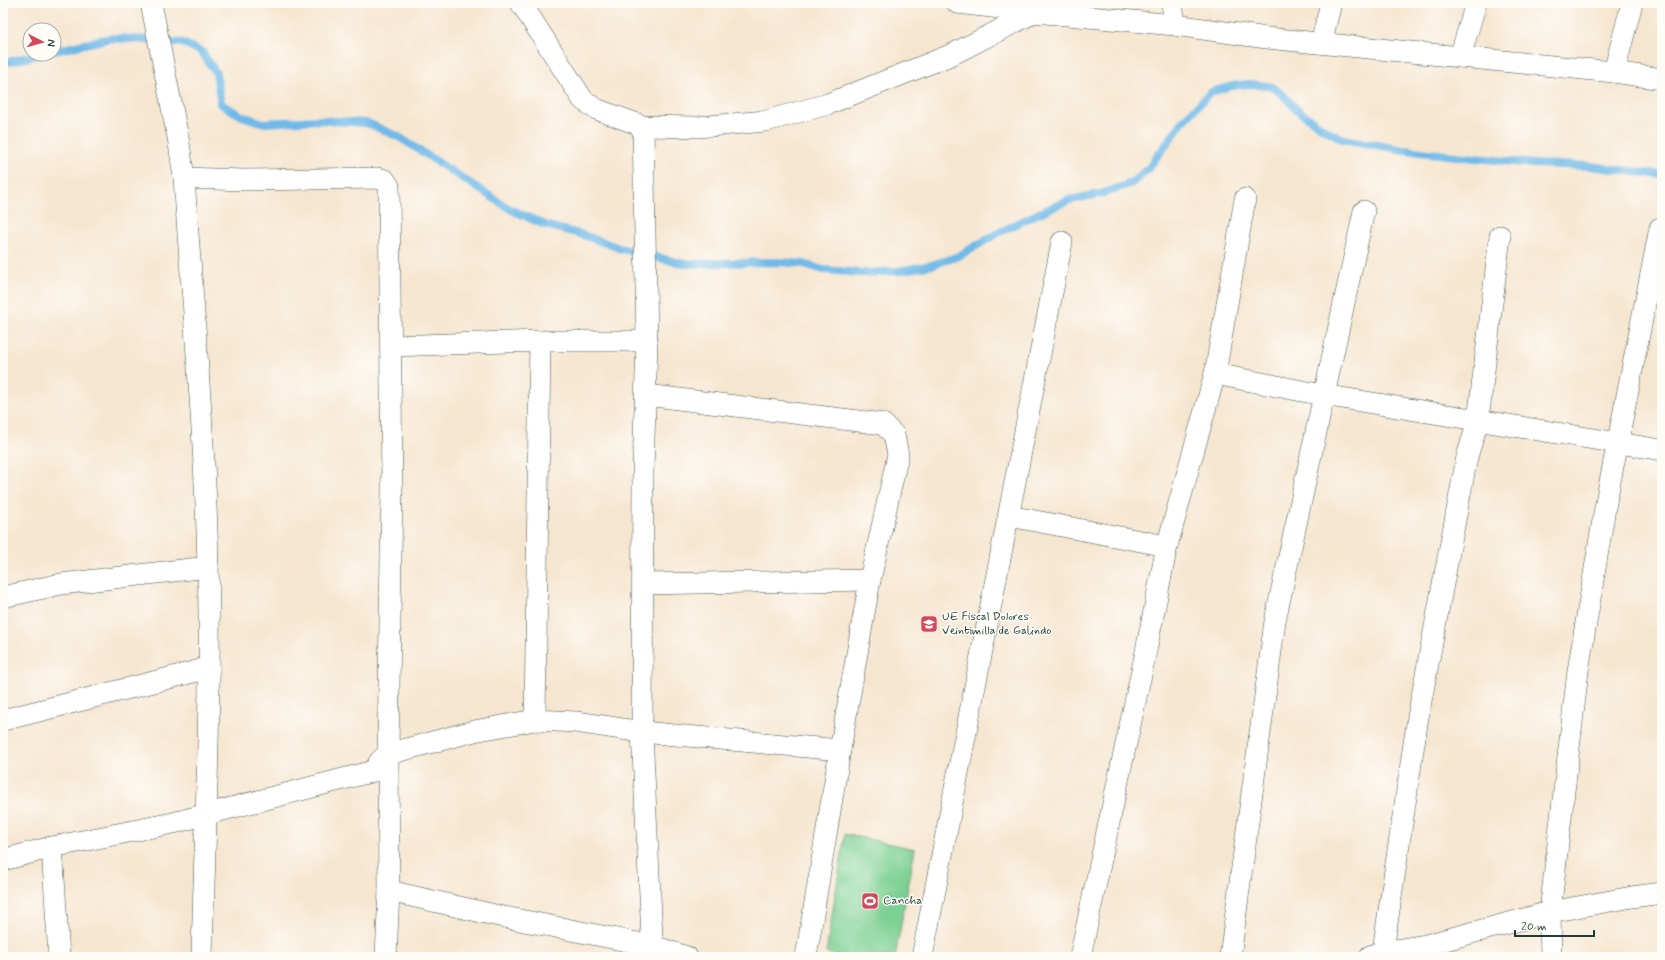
<svg xmlns="http://www.w3.org/2000/svg" width="1665" height="960" viewBox="0 0 1665 960" font-family="Mynerve,sans-serif">
	<rect width="100%" height="100%" fill="#fdfcf7"/>
	<filter id="ink" filterUnits="userSpaceOnUse"><feTurbulence type="fractalNoise" baseFrequency=".025" numOctaves="2"/><feDisplacementMap in="SourceGraphic" scale="8" xChannelSelector="R" yChannelSelector="G"/><feConvolveMatrix kernelMatrix="1 2 1 2 8 2 1 2 1" color-interpolation-filters="sRGB"/></filter>
	<filter id="wash" filterUnits="userSpaceOnUse"><feTurbulence type="fractalNoise" baseFrequency=".012" numOctaves="4" result="noise"/><feDisplacementMap in="SourceGraphic" scale="16" xChannelSelector="R" yChannelSelector="G"/><feGaussianBlur stdDeviation="0.9" result="paint"/><feColorMatrix in="noise" values="0 0 0 0 0 0 0 0 0 0 0 0 0 0 0 0 0 1.4 0 .05"/><feComposite in="paint" operator="in"/></filter>
	<g filter="url(#wash)">
		<rect width="100%" height="100%" fill="#f6e6d0"/>
		<polygon fill="#7bd093" stroke="#4d8664" points="845,834 915,849 895,957 846,957 826,953"/>
		<g fill="none" stroke-linecap="round" stroke-linejoin="round">
			<g stroke="#6fb9e8" stroke-width="8">
				<polyline points="54,51 111,38 153,40 183,43 202,52 216,73 221,104 242,116 264,123 318,120 367,123 399,137 510,209 545,225 580,234 619,248 684,264 779,262 804,264 823,270 863,273 898,271 932,265 959,256 996,234 1037,214 1069,200 1100,194 1132,183 1148,169 1183,121 1211,92 1232,86 1250,84 1273,87 1284,96 1296,109 1324,129 1343,139 1404,150 1456,156 1534,164 1590,166 1662,175"/>
				<polyline points="3,63 42,54"/>
			</g>
		</g>
	</g>
	<g filter="url(#ink)">
		<g fill="none" stroke-linecap="round" stroke-linejoin="round">
			<defs>
				<g id="minor">
					<path d="M151,3L179,143L184,178C193,307 205,436 208,565C212,696 205,827 202,957"/>
					<polyline points="521,3 583,100 596,109 643,126 698,127 766,121 828,104 953,54 1035,12 1034,9"/>
					<polyline points="957,3 1035,12 1175,25 1267,38 1614,72 1662,79"/>
					<polyline points="1172,3 1175,25"/>
					<polyline points="1321,43 1331,3"/>
					<polyline points="1460,57 1476,3"/>
					<polyline points="1614,72 1632,3"/>
					<polyline points="643,126 647,341"/>
					<polyline points="184,178 244,180 377,178 385,180 389,186 392,488 388,754 389,891 386,957"/>
					<polyline points="391,346 540,341 647,341 643,472 642,732 653,957"/>
					<polyline points="1215,374 1323,395 1662,450"/>
					<polyline points="646,395 883,424 894,435 898,455 870,580 840,750 806,957"/>
					<polyline points="1009,516 1167,546"/>
					<polyline points="643,584 870,580"/>
					<polyline points="3,597 61,584 208,567"/>
					<polyline points="3,720 209,668"/>
					<polyline points="535,720 540,341"/>
					<polyline points="52,847 59,957"/>
					<polyline points="3,860 52,847 173,823 374,771 380,761 388,754 474,731 535,720 576,722 642,732 840,750"/>
					<polyline points="389,891 499,916 653,946 687,957"/>
					<polyline points="1370,956 1382,952 1426,945 1550,912 1632,897 1662,893"/>
					<polyline points="922,957 1062,242"/>
					<polyline points="1080,957 1145,656 1167,546 1215,374 1245,199"/>
					<polyline points="1230,957 1275,621 1364,211"/>
					<polyline points="1382,957 1418,717 1467,457 1478,421 1500,236"/>
					<polyline points="1551,957 1550,912 1578,671 1606,502 1660,228"/>
				</g>
			</defs>
			<use href="#minor" stroke="#3f564b" stroke-width="22"/>
			<use href="#minor" stroke="#fff" stroke-width="21"/>
		</g>
	</g>
	<defs>
		<symbol id="school-square" viewBox="-11 -11 22 22"><rect x="-9" y="-9" width="18" height="18" rx="4" fill="#d1495b" stroke="#fdfcf7"/><path d="M0-5L7-2L0 1L-7-2ZM-4 1L0 2.5L4 1V4Q0 6-4 4Z" fill="#fff"/></symbol>
		<symbol id="stadium-square" viewBox="-11 -11 22 22"><rect x="-9" y="-9" width="18" height="18" rx="4" fill="#d1495b" stroke="#fdfcf7"/><path d="M0-5a6.5 5 0 1 0 0 10a6.5 5 0 1 0 0-10ZM-3.5-1.8h7v3.6h-7Z" fill="#fff"/></symbol>
	</defs>
	<g fill-rule="evenodd">
		<use href="#school-square" x="919" y="614" width="20" height="20"/>
		<use href="#stadium-square" x="860" y="891" width="20" height="20"/>
	</g>
	<g text-anchor="middle" dominant-baseline="central" stroke-width="3" stroke-linejoin="round" paint-order="stroke">
		<g font-size="12" fill="#1f3d34" stroke="#fdfcf7" text-anchor="start">
			<text x="942" y="617">UE Fiscal Dolores<tspan x="942" dy="14">Veintimilla de Galindo</tspan></text>
			<text x="883" y="901">Cancha</text>
		</g>
	</g>
	<rect width="1665" height="960" fill="none" stroke="#fdfcf7" stroke-width="16"/>
	<g transform="translate(42 42) rotate(96)"><circle r="19" fill="#fdfcf7" stroke="#a4b0a9"/>
	<path d="M0-3L7 15L0 10L-7 15Z" fill="#d1495b"/>
	<text y="-6" font-size="11" font-weight="bold" text-anchor="middle" fill="#1f3d34">N</text>
	</g>
	<path d="M1515 930v6h79v-6" fill="none" stroke="#1f3d34" stroke-width="2"/>
	<text x="1521" y="930" font-size="12" fill="#1f3d34" stroke="#fdfcf7" stroke-width="3" paint-order="stroke">20 m</text>
</svg>
